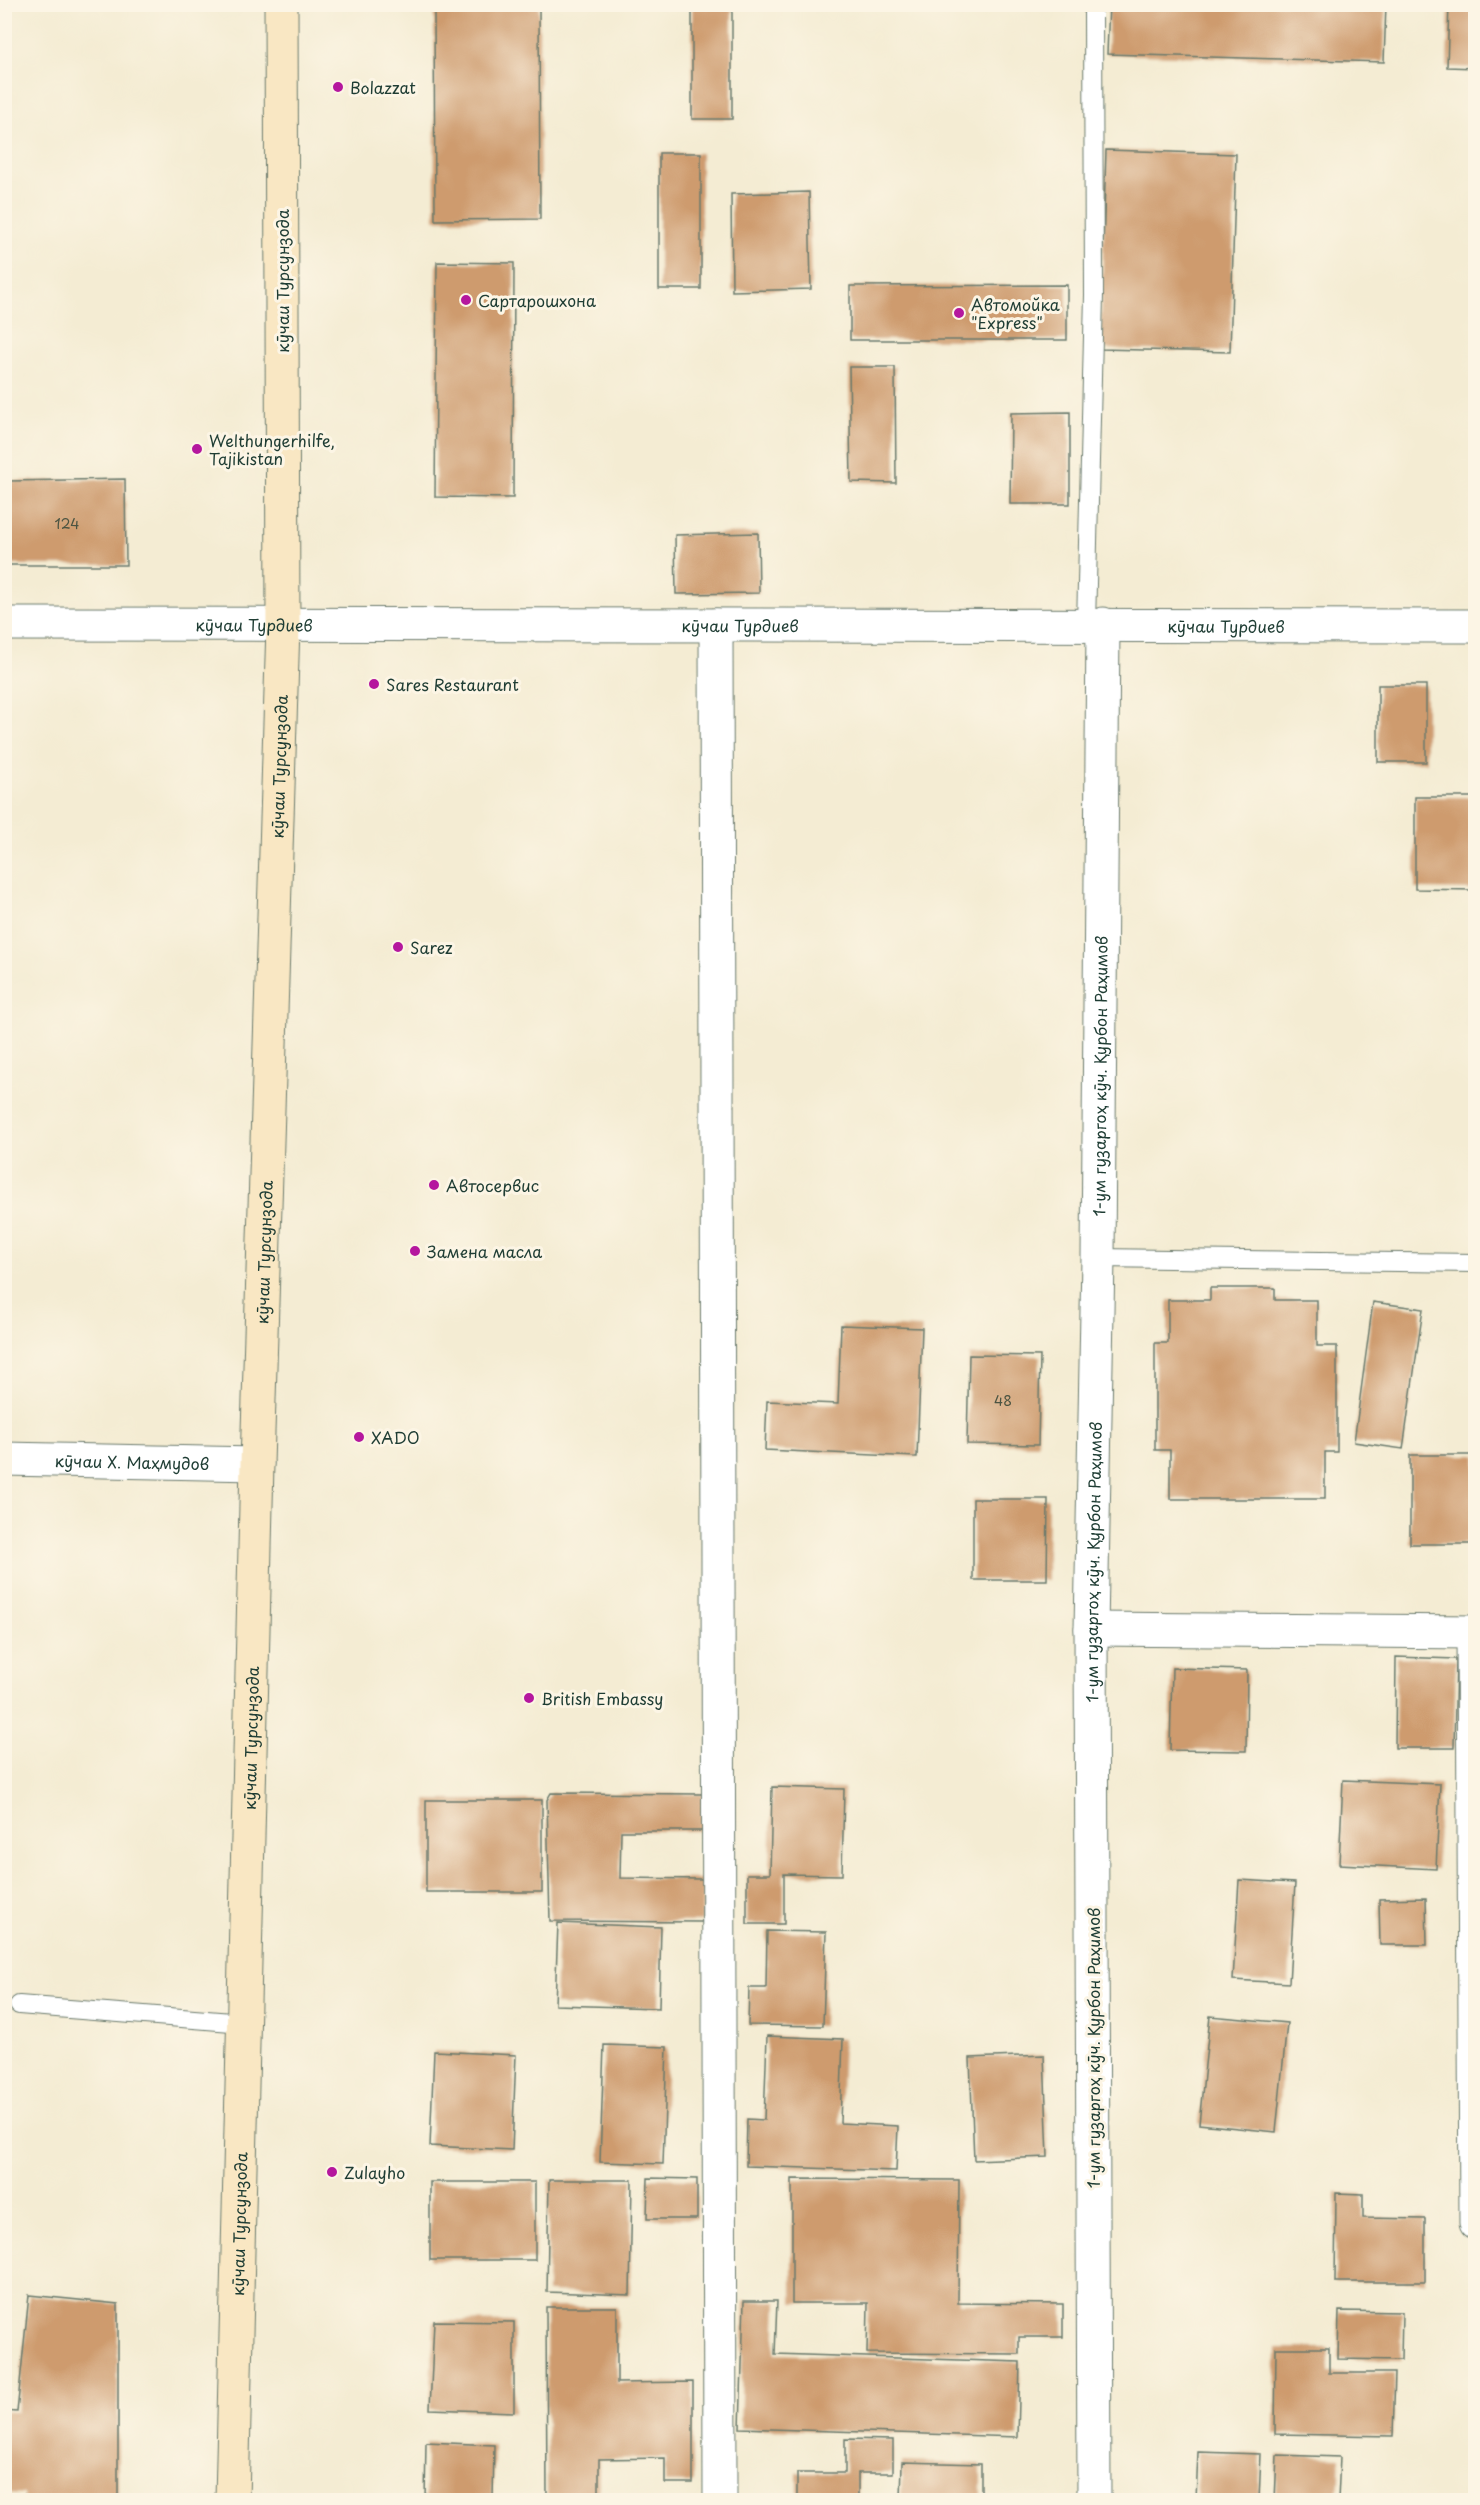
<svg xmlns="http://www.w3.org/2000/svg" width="1480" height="2505" viewBox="0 0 1480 2505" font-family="'Playpen Sans',sans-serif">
	<rect width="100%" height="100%" fill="#fcf5e5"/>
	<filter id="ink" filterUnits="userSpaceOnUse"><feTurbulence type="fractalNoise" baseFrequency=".0167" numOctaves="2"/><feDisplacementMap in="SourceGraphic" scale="12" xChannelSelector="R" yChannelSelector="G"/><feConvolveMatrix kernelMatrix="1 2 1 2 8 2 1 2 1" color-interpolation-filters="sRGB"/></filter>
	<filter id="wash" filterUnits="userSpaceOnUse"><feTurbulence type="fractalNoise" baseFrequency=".008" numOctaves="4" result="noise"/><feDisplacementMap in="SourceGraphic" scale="24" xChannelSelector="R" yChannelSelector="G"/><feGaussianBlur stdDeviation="1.35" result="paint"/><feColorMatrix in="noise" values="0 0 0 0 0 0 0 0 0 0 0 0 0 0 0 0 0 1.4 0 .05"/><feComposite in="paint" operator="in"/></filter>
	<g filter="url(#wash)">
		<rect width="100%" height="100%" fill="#f4ecd3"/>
		<g id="blocks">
			<g fill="#ce9b6e">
				<polygon points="434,4 539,4 540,219 435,220"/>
				<rect x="692" y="4" width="40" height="115"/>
				<polygon points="1109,4 1386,4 1384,62 1107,54"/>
				<polygon points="1449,4 1476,4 1476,68 1447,67"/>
				<polygon points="1106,150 1236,154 1230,352 1100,349"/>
				<rect x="659" y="153" width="42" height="136"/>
				<polygon points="809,192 811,289 732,291 731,194"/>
				<polygon points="437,262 514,263 513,498 435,497"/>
				<polygon points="1067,285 1067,340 850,340 850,286"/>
				<polygon points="849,367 895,367 896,483 851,482"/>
				<polygon points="1070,412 1070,504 1010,504 1011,413"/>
				<polygon points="125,479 126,565 8,565 8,481"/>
				<polygon points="758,533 759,593 676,594 675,535"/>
				<rect x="1378" y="685" width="48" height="77"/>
				<polygon points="1415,797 1475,797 1474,890 1415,889"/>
				<polygon points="1210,1288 1275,1288 1275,1300 1317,1300 1317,1346 1337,1346 1337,1452 1325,1452 1325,1499 1170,1499 1170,1450 1155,1450 1155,1343 1168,1343 1168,1300 1210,1300"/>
				<polygon points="1373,1302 1423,1309 1403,1449 1354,1442"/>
				<polygon points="841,1325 922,1328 917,1457 765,1450 767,1401 838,1404"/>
				<polygon points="969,1355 1040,1356 1038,1445 967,1444"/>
				<rect x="1410" y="1455" width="66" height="89"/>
				<polygon points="973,1499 1048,1499 1047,1580 973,1580"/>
				<polygon points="1396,1657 1456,1659 1454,1748 1395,1748"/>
				<polygon points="1172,1668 1247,1670 1246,1751 1170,1750"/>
				<polygon points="1343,1780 1440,1784 1436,1869 1339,1864"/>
				<polygon points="772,1787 844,1789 842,1875 784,1874 784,1924 747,1924 747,1874 770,1874"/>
				<polygon points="551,1793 703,1794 703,1831 621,1831 620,1878 703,1879 702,1922 550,1921 547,1800"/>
				<rect x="426" y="1800" width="116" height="92"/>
				<polygon points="1239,1880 1295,1883 1289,1983 1233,1980"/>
				<polygon points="1426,1898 1427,1945 1380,1945 1379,1899"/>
				<polygon points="558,1923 661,1927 659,2008 555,2005"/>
				<polygon points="767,1931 826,1932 823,2026 748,2025 749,1988 766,1988"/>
				<polygon points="1210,2016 1287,2023 1276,2132 1199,2124"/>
				<polygon points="767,2036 843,2039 840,2123 898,2126 896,2171 746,2166 747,2119 764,2120"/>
				<polygon points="604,2045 667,2047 663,2164 600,2162"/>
				<polygon points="434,2051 516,2055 512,2150 430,2146"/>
				<polygon points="1044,2055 1048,2157 974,2160 970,2058"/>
				<polygon points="648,2178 697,2179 697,2219 647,2219"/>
				<polygon points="792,2179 959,2180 958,2303 1063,2304 1063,2337 1019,2337 1019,2354 867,2353 868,2303 792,2303"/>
				<polygon points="549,2180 632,2180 630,2295 547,2292"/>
				<rect x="430" y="2182" width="105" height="78"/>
				<polygon points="1336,2193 1363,2194 1363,2218 1425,2219 1425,2282 1335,2282"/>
				<polygon points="29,2295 118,2304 118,2500 24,2500 24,2494 4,2493 4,2411 17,2412"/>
				<polygon points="744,2301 777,2301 775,2354 1020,2362 1018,2437 740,2428"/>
				<polygon points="546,2307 617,2307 617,2383 693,2382 693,2483 665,2483 665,2458 599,2459 599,2500 547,2500"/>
				<polygon points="1339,2311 1402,2312 1401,2360 1338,2359"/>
				<polygon points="434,2321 514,2322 514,2412 430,2409"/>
				<polygon points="1276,2348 1329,2348 1329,2373 1395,2373 1393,2436 1275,2434"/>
				<polygon points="845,2439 893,2440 893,2473 858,2473 858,2500 797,2500 797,2473 845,2473"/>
				<polygon points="426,2442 494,2445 493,2500 425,2500"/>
				<polygon points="1198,2452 1261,2454 1259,2500 1196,2500"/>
				<polygon points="1277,2455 1340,2457 1338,2500 1275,2500"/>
				<polygon points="902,2462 981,2464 981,2500 901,2500"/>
			</g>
		</g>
	</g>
	<g filter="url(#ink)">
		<use href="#blocks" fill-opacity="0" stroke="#6a7a6c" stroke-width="1.5"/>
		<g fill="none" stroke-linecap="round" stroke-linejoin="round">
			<defs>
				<g id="service">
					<polyline points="1086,625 1094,295 1093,4"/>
					<polyline points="1098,1258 1476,1263"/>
					<polyline points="19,2005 244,2023"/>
				</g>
				<g id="minor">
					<path id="s1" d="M4,624L1476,626"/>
					<polyline points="716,625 720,2500"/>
					<path id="s2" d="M4,1459L257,1464"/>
					<polyline points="1091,1629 1476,1632"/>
					<polyline points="1473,1632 1476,2223"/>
					<path id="s3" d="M1094,2500L1091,1629L1098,1258L1103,624"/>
				</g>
				<g id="secondary">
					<path id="s4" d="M232,2500L257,1464L283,626L281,4"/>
				</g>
			</defs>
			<use href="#service" stroke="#6a7a6c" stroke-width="20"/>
			<use href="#minor" stroke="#6a7a6c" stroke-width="35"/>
			<use href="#secondary" stroke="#6a7a6c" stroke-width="35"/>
			<use href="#service" stroke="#fff" stroke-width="18"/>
			<use href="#minor" stroke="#fff" stroke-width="33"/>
			<use href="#secondary" stroke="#f9e7c3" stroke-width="33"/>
		</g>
	</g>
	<g fill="#b5179e" stroke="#fcf5e5" stroke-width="2">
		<circle cx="338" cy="87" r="6"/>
		<circle cx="466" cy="300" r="6"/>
		<circle cx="959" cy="313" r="6"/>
		<circle cx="197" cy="449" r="6"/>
		<circle cx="374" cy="684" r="6"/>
		<circle cx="398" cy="947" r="6"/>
		<circle cx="434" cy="1185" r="6"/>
		<circle cx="415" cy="1251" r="6"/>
		<circle cx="359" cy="1437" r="6"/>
		<circle cx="529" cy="1698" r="6"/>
		<circle cx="332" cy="2172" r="6"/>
	</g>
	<g text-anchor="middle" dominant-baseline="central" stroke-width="6" stroke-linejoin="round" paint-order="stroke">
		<g font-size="14" fill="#4b5442">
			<text x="67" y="523">124</text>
			<text x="1003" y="1400">48</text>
		</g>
		<g font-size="16" fill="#1f3d34" stroke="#fcf5e5" text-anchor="start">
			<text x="350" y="87">Bolazzat</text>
			<text x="478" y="300">Сартарошхона</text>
			<text x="971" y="304">Автомойка<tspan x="971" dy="18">"Express"</tspan></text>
			<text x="209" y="440">Welthungerhilfe,<tspan x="209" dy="18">Tajikistan</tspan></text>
			<text x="386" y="684">Sares Restaurant</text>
			<text x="410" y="947">Sarez</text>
			<text x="446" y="1185">Автосервис</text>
			<text x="427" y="1251">Замена масла</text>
			<text x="371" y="1437">XADO</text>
			<text x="541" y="1698">British Embassy</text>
			<text x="344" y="2172">Zulayho</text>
		</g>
		<g font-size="16" fill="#1f3d34" stroke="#fcf5e5">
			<text transform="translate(282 281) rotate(-90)">кӯчаи Турсунзода</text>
			<text stroke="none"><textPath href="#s1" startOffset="250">кӯчаи Турдиев</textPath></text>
			<text stroke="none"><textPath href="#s1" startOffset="736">кӯчаи Турдиев</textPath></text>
			<text stroke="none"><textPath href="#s1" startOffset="1222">кӯчаи Турдиев</textPath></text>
			<text stroke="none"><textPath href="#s4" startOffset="1734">кӯчаи Турсунзода</textPath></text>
			<text stroke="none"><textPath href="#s3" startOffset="1424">1-ум гузаргоҳ кӯч. Қурбон Раҳимов</textPath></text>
			<text stroke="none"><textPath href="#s4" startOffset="1248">кӯчаи Турсунзода</textPath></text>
			<text stroke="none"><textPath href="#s2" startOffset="128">кӯчаи Х. Маҳмудов</textPath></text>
			<text stroke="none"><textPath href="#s3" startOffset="938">1-ум гузаргоҳ кӯч. Қурбон Раҳимов</textPath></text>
			<text stroke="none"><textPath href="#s4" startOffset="762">кӯчаи Турсунзода</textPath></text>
			<text transform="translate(1093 2048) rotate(-90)">1-ум гузаргоҳ кӯч. Қурбон Раҳимов</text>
			<text stroke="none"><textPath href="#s4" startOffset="276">кӯчаи Турсунзода</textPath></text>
		</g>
	</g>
	<rect width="1480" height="2505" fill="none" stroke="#fcf5e5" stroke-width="24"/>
</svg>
